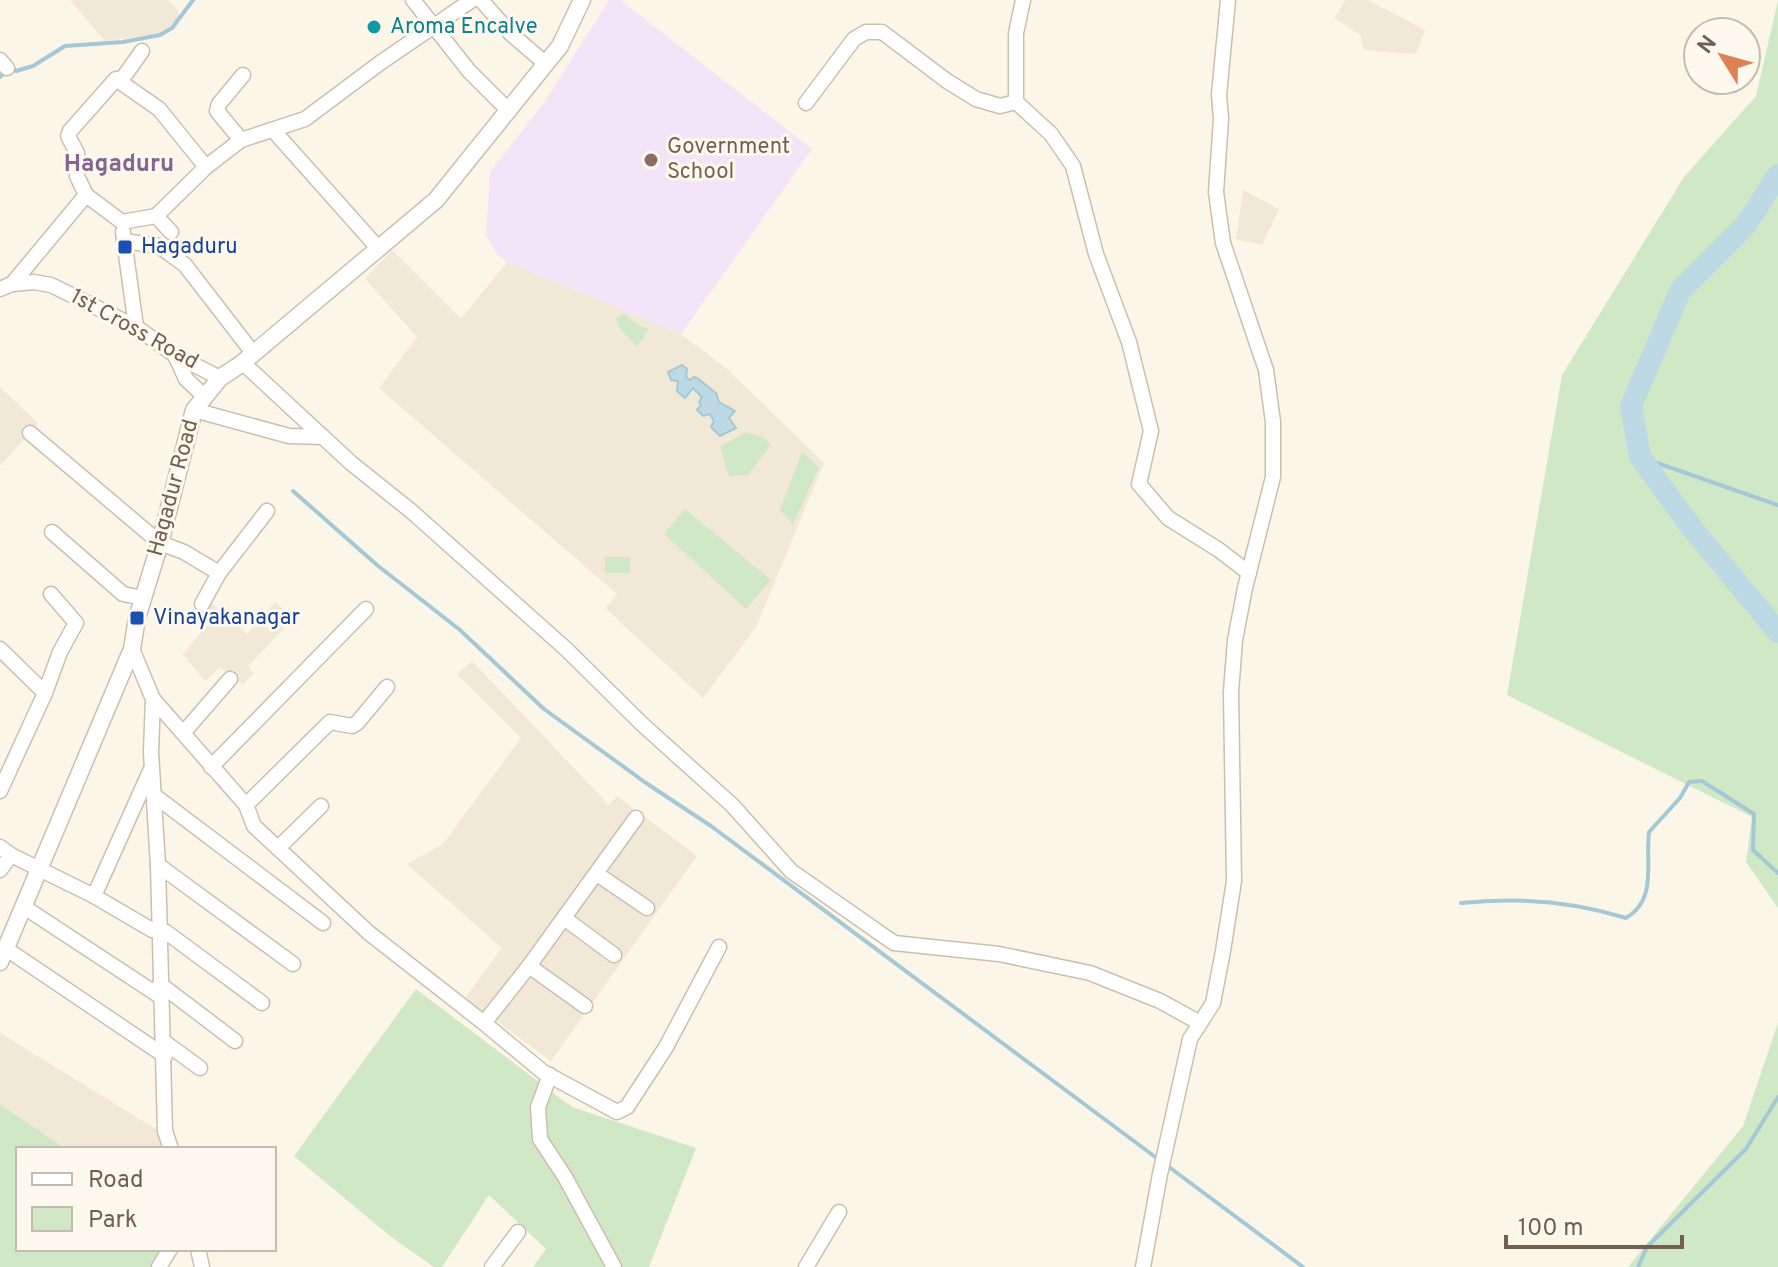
<svg xmlns="http://www.w3.org/2000/svg" width="1778" height="1267" viewBox="0 0 1778 1267" font-family="Overpass,sans-serif">
	<rect width="100%" height="100%" fill="#fbf6e8"/>
	<g fill="#f2e8d7">
		<polygon points="70,0 167,0 178,10 179,18 160,34 105,41"/>
		<polygon points="1345,0 1368,0 1425,30 1416,54 1364,50 1361,36 1335,18"/>
		<polygon points="1243,190 1279,209 1262,245 1236,239"/>
		<polygon points="392,250 461,319 507,262 681,334 727,369 824,463 756,627 703,698 605,608 617,594 379,388 417,337 365,279"/>
		<polygon points="0,387 38,423 0,466"/>
		<polygon points="275,602 294,618 248,666 254,673 243,685 220,667 205,681 183,654 209,623 202,615 211,603 247,634"/>
		<polygon points="472,661 609,805 617,796 697,856 551,1061 465,998 502,948 407,864 443,844 521,738 457,674"/>
		<polygon points="0,1033 159,1131 164,1149 66,1149 0,1104"/>
	</g>
	<polygon fill="#f3e4f7" points="609,0 620,0 812,149 681,334 507,262 497,254 486,235 490,172 546,100"/>
	<g fill="#d1e8c7">
		<polygon points="1778,0 1778,908 1746,862 1752,817 1507,695 1562,375 1684,177 1756,96"/>
		<polygon points="624,314 640,326 649,329 637,347 618,326 616,318"/>
		<polygon points="746,432 764,438 771,445 748,475 729,476 720,447"/>
		<polygon points="802,452 819,467 793,525 780,510"/>
		<polygon points="685,509 771,580 746,609 664,534"/>
		<rect x="605" y="557" width="25" height="16"/>
		<polygon points="416,989 572,1107 696,1148 649,1267 533,1267 546,1249 489,1195 442,1267 434,1267 390,1236 294,1156"/>
		<polygon points="1778,1023 1778,1267 1628,1267 1743,1126"/>
		<polygon points="0,1104 66,1149 18,1149 18,1249 164,1249 152,1267 0,1267"/>
	</g>
	<polygon fill="#bddae4" stroke="#a4c8d5" stroke-width="2" points="682,365 687,369 686,377 690,380 694,377 697,378 716,393 719,402 735,411 729,418 736,428 720,436 711,427 714,421 710,414 703,416 697,410 701,405 699,402 702,397 693,388 685,398 677,391 678,381 671,380 668,372"/>
	<g fill="none" stroke-linecap="round" stroke-linejoin="round">
		<g stroke="#a4c8d5" stroke-width="4">
			<polyline points="0,77 11,67 16,71 33,66 65,46 123,42 160,35 172,28 193,0"/>
			<polyline points="1640,457 1778,505"/>
			<polyline points="293,491 377,565 460,630 544,709 646,783 711,826 1158,1159"/>
			<path d="M1461,903C1517,897 1572,901 1626,918C1658,899 1645,862 1649,832L1680,798L1689,782L1702,781L1754,814L1753,850L1778,873"/>
			<polyline points="1165,1164 1303,1267"/>
			<polyline points="1638,1267 1647,1247 1746,1149 1778,1097"/>
		</g>
		<polyline stroke="#bddae4" stroke-width="22" points="1778,175 1746,225 1680,291 1631,406 1640,457 1692,528 1778,632"/>
		<defs>
			<g id="minor">
				<polyline points="413,0 469,71 509,111"/>
				<polyline points="481,0 510,33 546,64"/>
				<polyline points="1023,0 1016,33 1016,102 1051,134 1073,166 1096,254 1129,342 1151,431 1139,484 1168,518 1219,550 1249,573"/>
				<polyline points="0,60 7,68"/>
				<polyline points="120,82 142,51"/>
				<polyline points="806,103 854,39 866,32 882,32 947,81 976,99 1000,106 1016,102"/>
				<polyline points="273,130 378,248"/>
				<polyline points="241,140 217,111 219,104 243,75"/>
				<polyline points="86,195 77,176 77,153 68,136 70,131 116,79 159,109 206,167"/>
				<polyline points="156,216 171,232"/>
				<polyline points="123,232 136,327"/>
				<polyline points="124,241 159,246 185,265 253,353"/>
				<polyline points="12,284 86,195 122,222 156,216 206,167 241,140 305,119 380,63 472,0"/>
				<polyline points="0,289 12,284 34,282 51,285 136,327 175,355 220,378"/>
				<polyline points="175,355 186,379 205,397"/>
				<polyline points="242,362 351,463 411,511 566,649 643,725 732,805 791,871 894,943 999,954 1090,973 1160,1001 1200,1023"/>
				<polyline points="194,410 289,436 323,437"/>
				<polyline points="30,433 160,543 184,552 219,573 267,511"/>
				<polyline points="52,532 123,594 143,598"/>
				<polyline points="202,604 219,573"/>
				<polyline points="0,649 45,693"/>
				<polyline points="132,649 153,699 151,752 158,865 165,1131 171,1149"/>
				<polyline points="153,699 246,805 330,722 352,726 357,723 387,687"/>
				<polyline points="184,732 230,679"/>
				<polyline points="211,767 366,609"/>
				<polyline points="0,791 45,693 60,652 76,623 51,594"/>
				<polyline points="155,796 323,923"/>
				<polyline points="246,805 254,826 369,933 484,1023 529,966 636,818"/>
				<polyline points="0,847 11,855 94,896 152,930 166,932 262,1003"/>
				<polyline points="278,848 321,806"/>
				<polyline points="158,865 293,964"/>
				<polyline points="0,870 11,855"/>
				<polyline points="597,874 647,908"/>
				<polyline points="94,896 151,769"/>
				<polyline points="24,907 161,997"/>
				<polyline points="564,918 614,955"/>
				<polyline points="5,948 165,1056"/>
				<polyline points="529,966 585,1006"/>
				<polyline points="160,984 235,1041"/>
				<polyline points="484,1023 543,1072 617,1112 627,1107 666,1047 719,947"/>
				<polyline points="163,1041 200,1068"/>
				<polyline points="550,1075 538,1107 540,1139 565,1177 614,1267"/>
				<polyline points="198,1249 202,1267"/>
				<polyline points="159,1267 170,1249"/>
				<polyline points="492,1267 518,1232"/>
				<polyline points="806,1267 839,1212"/>
				<polyline points="1143,1267 1160,1174 1190,1039 1213,1003 1223,951 1234,881 1231,692 1235,640 1245,588 1273,477 1273,422 1266,370 1223,243 1216,192 1221,119 1219,95 1228,0"/>
			</g>
			<polyline id="tertiary" points="0,962 132,649 137,618 160,543 194,410 220,378 241,364 436,200 560,46 582,0"/>
		</defs>
		<use href="#minor" stroke="#ccbfae" stroke-width="17"/>
		<use href="#tertiary" stroke="#ccbfae" stroke-width="19"/>
		<use href="#minor" stroke="#fff" stroke-width="14"/>
		<use href="#tertiary" stroke="#fff" stroke-width="16"/>
	</g>
	<circle fill="#0f9aa8" stroke="#fef9ee" stroke-width="3" cx="374" cy="27" r="8"/>
	<circle fill="#8d6e63" stroke="#fef9ee" stroke-width="3" cx="651" cy="160" r="8"/>
	<g fill="#1a4fb4" stroke="#fef9ee" stroke-width="3">
		<rect x="117" y="239" width="16" height="16" rx="4"/>
		<rect x="129" y="610" width="16" height="16" rx="4"/>
	</g>
	<g text-anchor="middle" dominant-baseline="central" stroke-width="6" stroke-linejoin="round" paint-order="stroke">
		<g font-size="22" fill="#0d838f" stroke="#fef9ee" text-anchor="start">
			<text x="390" y="27">Aroma Encalve</text>
		</g>
		<g font-size="22" fill="#785e54" stroke="#fef9ee" text-anchor="start">
			<text x="667" y="147">Government<tspan x="667" dy="25">School</tspan></text>
		</g>
		<g font-size="22" fill="#164399" stroke="#fef9ee" text-anchor="start">
			<text x="141" y="247">Hagaduru</text>
			<text x="153" y="618">Vinayakanagar</text>
		</g>
		<g font-size="22" fill="#735f4d" stroke="#fef9ee">
			<text transform="translate(134 330) rotate(29)">1st Cross Road</text>
			<text transform="translate(174 488) rotate(-75)">Hagadur Road</text>
		</g>
		<g font-size="24" font-weight="bold" fill="#86658f" stroke="#fef9ee">
			<text x="119" y="165">Hagaduru</text>
		</g>
	</g>
	<rect x="16" y="1147" width="260" height="104" fill="#fef9ee" stroke="#c6bbae" stroke-width="2"/>
	<rect x="32" y="1173" width="40" height="12" fill="#ffffff" stroke="#c6bbae" stroke-width="2"/>
	<text x="88" y="1187" font-size="24" fill="#735f4d">Road</text>
	<rect x="32" y="1207" width="40" height="24" fill="#d1e8c7" stroke="#c6bbae" stroke-width="2"/>
	<text x="88" y="1227" font-size="24" fill="#735f4d">Park</text>
	<g transform="translate(1722 56) rotate(307)"><circle r="38" fill="#fef9ee" stroke="#c6bbae" stroke-width="2"/>
	<path d="M0-6L14 30L0 20L-14 30Z" fill="#dc8255"/>
	<text y="-12" font-size="22" font-weight="bold" text-anchor="middle" fill="#735f4d">N</text>
	</g>
	<path d="M1506 1235v12h176v-12" fill="none" stroke="#735f4d" stroke-width="4"/>
	<text x="1518" y="1235" font-size="24" fill="#735f4d" stroke="#fef9ee" stroke-width="6" paint-order="stroke">100 m</text>
</svg>
